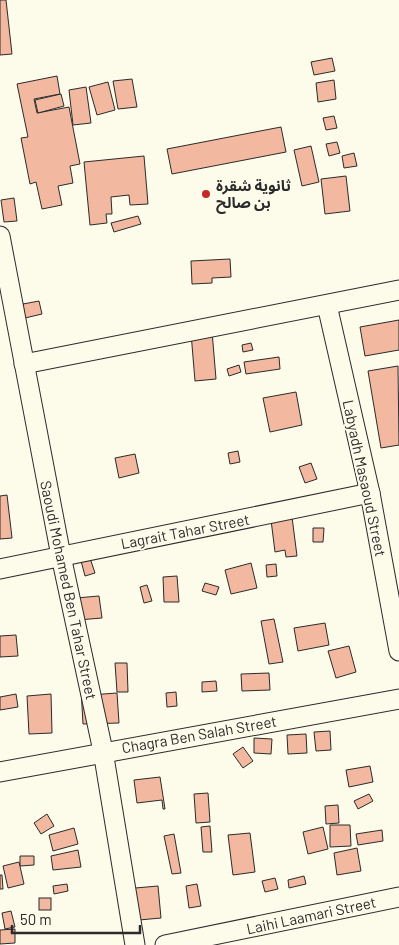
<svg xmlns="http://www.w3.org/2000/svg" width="399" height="945" viewBox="0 0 399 945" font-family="Barlow,'Noto Sans Arabic',sans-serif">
	<rect width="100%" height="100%" fill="#fdfbea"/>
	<g fill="#f2b8a0" stroke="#2b2b2b">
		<polygon points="0,0 6,0 12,54 0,55"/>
		<polygon points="332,58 335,71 314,75 311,62"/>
		<polygon points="57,76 60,94 34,99 37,113 69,107 80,164 70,166 73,183 58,186 62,205 42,209 36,182 30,184 21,138 28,137 17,84"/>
		<polygon points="132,79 137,107 118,109 113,81"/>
		<polygon points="334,80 336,99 318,102 316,83"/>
		<polygon points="108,82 115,110 97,115 89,87"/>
		<polygon points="86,87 91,123 73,125 69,90"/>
		<polygon points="61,94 64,106 38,113 35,100"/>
		<polygon points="334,116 337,128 326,130 323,118"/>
		<polygon points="281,127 286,152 172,174 167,149"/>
		<polygon points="337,142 340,153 329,156 326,144"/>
		<polygon points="311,146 319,182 302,186 294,150"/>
		<polygon points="354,153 357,166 344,168 342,156"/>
		<polygon points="144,156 148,204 130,205 129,195 111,197 112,214 106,214 107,223 90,225 84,162"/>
		<polygon points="346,176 350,211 325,214 321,179"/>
		<polygon points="14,198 17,221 4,222 1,200"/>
		<polygon points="138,216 141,224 114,232 111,223"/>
		<polygon points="230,259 231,277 212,278 212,283 192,284 191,261"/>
		<polygon points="39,301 42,314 25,318 23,304"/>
		<polygon points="399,320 399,350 365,356 360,327"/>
		<polygon points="212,331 216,379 195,381 191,333"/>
		<polygon points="251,343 253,350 243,352 242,345"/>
		<polygon points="279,357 280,369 246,374 244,362"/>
		<polygon points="239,365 241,372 229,376 227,369"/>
		<polygon points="398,366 399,445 381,448 368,371"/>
		<polygon points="296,392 302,425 270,432 263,398"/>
		<polygon points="238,451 240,462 230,464 228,453"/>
		<polygon points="135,454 139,473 119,478 115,458"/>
		<polygon points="311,463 317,479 305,483 299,467"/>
		<polygon points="7,495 12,538 0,539 0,496"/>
		<polygon points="292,517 297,556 286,557 285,550 275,552 271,520"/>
		<polygon points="313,528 324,528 323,542 313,542"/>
		<polygon points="89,555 95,573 85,576 80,557"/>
		<polygon points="251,563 257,588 231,594 225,570"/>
		<polygon points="276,564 277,576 267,577 266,565"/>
		<polygon points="177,576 179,602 164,602 163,577"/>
		<polygon points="205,583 219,587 216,595 202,591"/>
		<polygon points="147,585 152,601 144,603 140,587"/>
		<polygon points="99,596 102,618 78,620 76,598"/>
		<polygon points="274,619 283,662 269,664 261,621"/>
		<polygon points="325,623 329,645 298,651 294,628"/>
		<polygon points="16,635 18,656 0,657 0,636"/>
		<polygon points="349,646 356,672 336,678 328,651"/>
		<polygon points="115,663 127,663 128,692 117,692"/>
		<polygon points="80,672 90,695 117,693 119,723 83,724"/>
		<polygon points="269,673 270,690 242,691 241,674"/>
		<polygon points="216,681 217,691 202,692 202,682"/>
		<polygon points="176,692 177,706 167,707 166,693"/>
		<polygon points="16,694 18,707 0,710 0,697"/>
		<polygon points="51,694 52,733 29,734 27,696"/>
		<polygon points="330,731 331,750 316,751 314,732"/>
		<polygon points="306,734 307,753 288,754 287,735"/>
		<polygon points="254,738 272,739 271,754 254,753"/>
		<polygon points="243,747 253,761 243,768 233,754"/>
		<polygon points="370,766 373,782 349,787 346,770"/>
		<polygon points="160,777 165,809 163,809 162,800 137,803 134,780"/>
		<polygon points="208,793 210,822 196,823 194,794"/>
		<polygon points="369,794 373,801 358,809 354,801"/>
		<polygon points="338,805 339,823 326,824 325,806"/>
		<polygon points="47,814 54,826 41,834 34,823"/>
		<polygon points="330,825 350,825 351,846 330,847"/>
		<polygon points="210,826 212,852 203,852 201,827"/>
		<polygon points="323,827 328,849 308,854 303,832"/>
		<polygon points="74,828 78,844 53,851 49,835"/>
		<polygon points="382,830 383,841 358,845 356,834"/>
		<polygon points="250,833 255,872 233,875 228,835"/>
		<polygon points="174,834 181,873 172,874 164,836"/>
		<polygon points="357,848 361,871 337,875 334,853"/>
		<polygon points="78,850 81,867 53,870 51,856"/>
		<polygon points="20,856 34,856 34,865 20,866"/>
		<polygon points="19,862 24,884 8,888 3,866"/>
		<polygon points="0,875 2,875 3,889 0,889"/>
		<polygon points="304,876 306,884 289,888 288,880"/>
		<polygon points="275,878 278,889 265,892 262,881"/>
		<polygon points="67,884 68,891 54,894 53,886"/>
		<polygon points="197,884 201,906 189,908 186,886"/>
		<polygon points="158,886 161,918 128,921 124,889"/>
		<rect x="39" y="898" width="12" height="12"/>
		<polygon points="11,911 15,927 5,929 2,913"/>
		<polygon points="15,929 15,943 0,944 0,930"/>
	</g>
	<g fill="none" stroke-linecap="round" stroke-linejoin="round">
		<defs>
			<g id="minor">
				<polyline points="0,236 61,556 103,751 135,945"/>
				<polyline points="327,305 370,493 399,651"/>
				<polyline points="24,364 399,290"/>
				<polyline points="0,569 370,493"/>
				<polyline points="0,772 399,699"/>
				<polyline points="165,945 399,897"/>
			</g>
		</defs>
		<use href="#minor" stroke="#2b2b2b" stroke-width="21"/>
		<use href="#minor" stroke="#fdfbea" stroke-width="19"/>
	</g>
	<circle fill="#c62828" stroke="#fdfbea" stroke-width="2" cx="206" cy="194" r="5"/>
	<g text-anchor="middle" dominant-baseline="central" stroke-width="4" stroke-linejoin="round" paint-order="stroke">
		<g font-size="15" font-weight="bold" fill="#2b2b2b" stroke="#fdfbea" text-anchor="start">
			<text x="216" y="185">ثانوية شقرة<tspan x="216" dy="17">بن صالح</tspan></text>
		</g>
		<g font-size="15" fill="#2b2b2b" stroke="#fdfbea">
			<text transform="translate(365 478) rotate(78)">Labyadh Masaoud Street</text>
			<text transform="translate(185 531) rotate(-11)">Lagrait Tahar Street</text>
			<text transform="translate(69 590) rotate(78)">Saoudi Mohamed Ben Tahar Street</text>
			<text transform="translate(199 734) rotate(-10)">Chagra Ben Salah Street</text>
			<text transform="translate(311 915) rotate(-12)">Laihi Laamari Street</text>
		</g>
	</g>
	<path d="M12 925v8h128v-8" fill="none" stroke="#2b2b2b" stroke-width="2.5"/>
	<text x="20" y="925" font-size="15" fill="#2b2b2b" stroke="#fdfbea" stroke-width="4" paint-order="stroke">50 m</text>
</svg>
